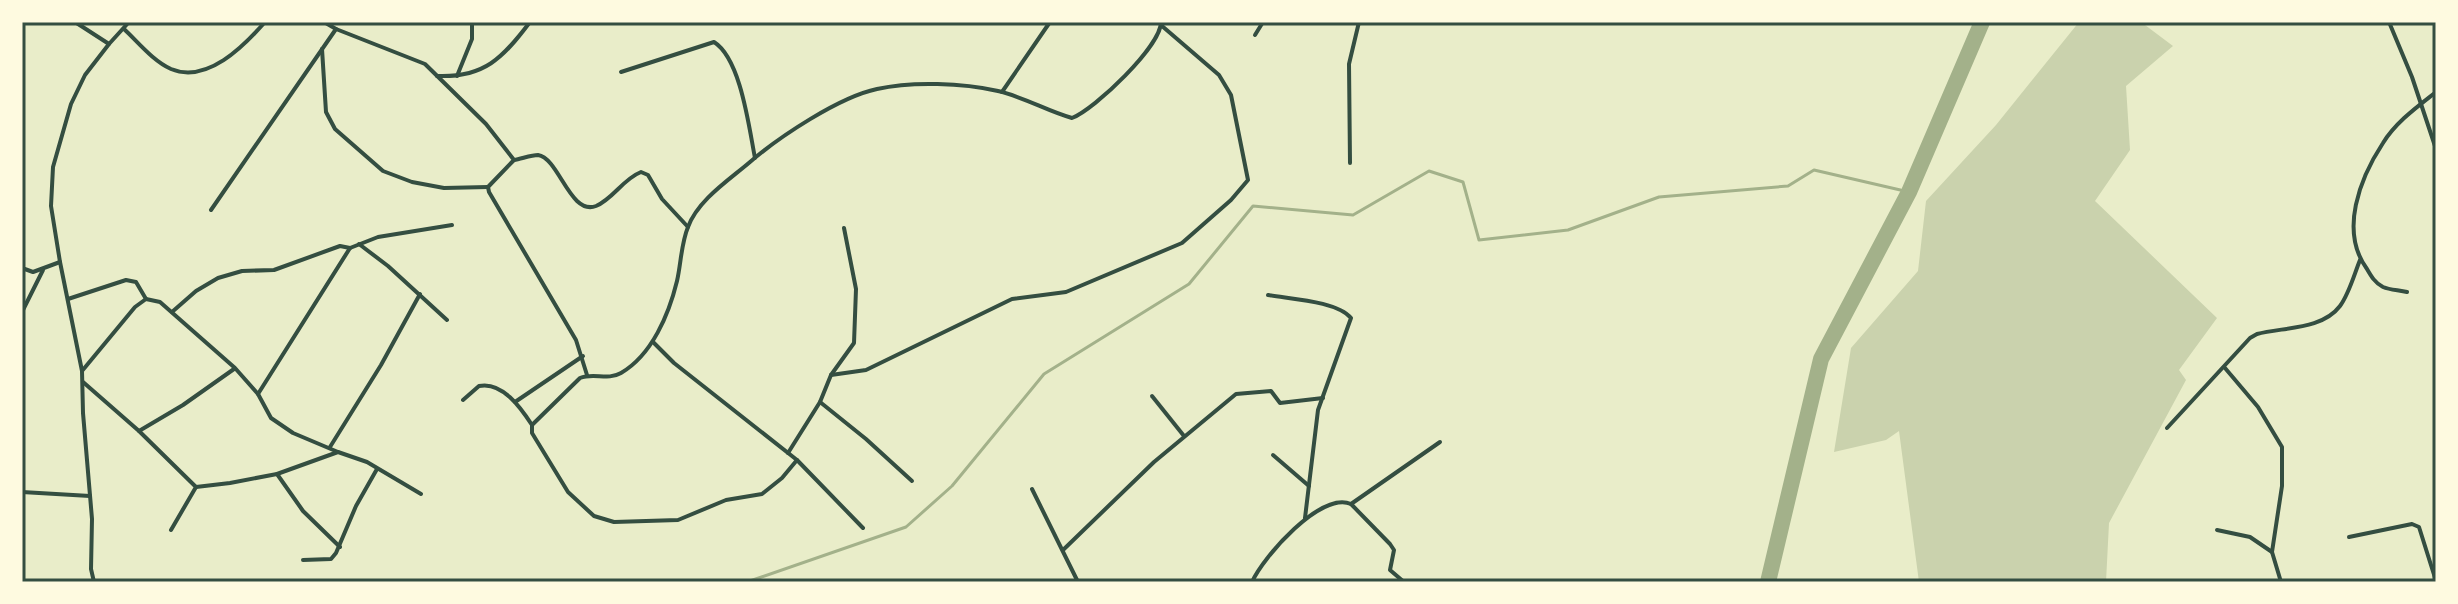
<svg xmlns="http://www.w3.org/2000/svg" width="2458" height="604" viewBox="0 0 2458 604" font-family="Inter,sans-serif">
	<rect width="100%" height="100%" fill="#e9edc9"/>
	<polygon fill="#cad2ad" points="2079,22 2141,22 2173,46 2126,86 2130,150 2095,201 2217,318 2179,370 2186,380 2109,523 2106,582 1919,582 1899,431 1886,440 1834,452 1851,348 1918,271 1926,201 1996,125"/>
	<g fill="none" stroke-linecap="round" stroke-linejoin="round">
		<polyline stroke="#a3b18a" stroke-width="3" points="747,582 906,527 952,486 1044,374 1189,284 1253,206 1353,215 1429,171 1463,182 1479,240 1568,230 1659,197 1788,186 1814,170 1909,192"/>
		<polyline stroke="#a3b18a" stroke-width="16" points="1768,582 1821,359 1909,192 1982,22"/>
		<g stroke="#344e41" stroke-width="4">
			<polyline points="75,22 109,44"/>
			<polyline points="324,22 336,29 425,64 486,124 514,160 488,187 489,192 576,340 587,375"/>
			<polyline points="2389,22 2412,77 2436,149"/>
			<path d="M124,29C138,42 153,61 171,69C207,84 244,46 265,22"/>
			<polyline points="1255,35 1263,22"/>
			<polyline points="322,49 326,112 335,129 383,171 412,182 444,188 488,187"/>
			<path d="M621,72L714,42C741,59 749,128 755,158"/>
			<path d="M437,76C484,78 503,58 530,22"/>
			<polyline points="457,76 472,39 472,22"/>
			<polyline points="1002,92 1050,22"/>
			<path d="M514,160C521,159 531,155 538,155C559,158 570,216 596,206C613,199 623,179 641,172L648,175L662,199L688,227"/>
			<polyline points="1350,163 1349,64 1359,22"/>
			<polyline points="211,210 336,29"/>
			<polyline points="359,244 388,266 447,320"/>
			<polyline points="22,268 33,272 60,262"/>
			<path d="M2407,292C2399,290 2390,290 2383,287C2375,283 2371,276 2367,269C2339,231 2360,178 2383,143C2396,122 2417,107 2436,92"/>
			<path d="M1268,295C1290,299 1337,301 1351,318L1318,410L1305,518"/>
			<polyline points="68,299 126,280 136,282 146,299"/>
			<polyline points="22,312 43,270"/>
			<polyline points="172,312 196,291 218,278 242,271 274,270 340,246 350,248"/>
			<polyline points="653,342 674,363 797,460 863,528"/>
			<polyline points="2225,368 2258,407 2282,447 2282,486 2272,552 2281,582"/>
			<polyline points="82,371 135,307 146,299 160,302 235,368 258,394 271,418 293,433 338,452"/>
			<polyline points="831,375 866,370 1012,299 1066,292 1182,243 1231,200 1248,180 1231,95 1219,75 1162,26"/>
			<polyline points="83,382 139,431 196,487 171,530"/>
			<polyline points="258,394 350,248 378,237 452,225"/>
			<polyline points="1152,396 1184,436"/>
			<path d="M463,400L479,386C502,381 521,408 532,425"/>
			<polyline points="515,402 583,356"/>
			<polyline points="820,402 866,439 912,481"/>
			<path d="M2167,428L2250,338L2257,334C2283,327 2322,330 2340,306C2349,294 2354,275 2360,260"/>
			<polyline points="139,431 183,405 234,369"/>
			<polyline points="330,447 381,365 420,294"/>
			<polyline points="788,453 820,402 831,375 854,343 856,289 844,228"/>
			<polyline points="1273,455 1309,486"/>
			<path d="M797,460L782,478L762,494L726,500L678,520L614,522L594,516L568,492L532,433V425L580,378C594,372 607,381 621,373C652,355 669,314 677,281C681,264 681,244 688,227C698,200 729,180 750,162C779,137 839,97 877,89C912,81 963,83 998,91C1024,97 1047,111 1072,118C1095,109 1161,46 1161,22"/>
			<polyline points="277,474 303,511 340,547"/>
			<polyline points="196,487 230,483 277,474 338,452 367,462 421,494"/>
			<polyline points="1032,489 1078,582"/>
			<polyline points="22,492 90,496"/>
			<polyline points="1351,504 1440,442"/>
			<polyline points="2217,530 2250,537 2272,552"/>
			<polyline points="2349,537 2412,524 2419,527 2436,581"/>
			<polyline points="1063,550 1154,462 1236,394 1271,391 1280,403 1323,398"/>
			<polyline points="303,560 331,559 336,553 356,506 377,469"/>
			<polyline points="94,582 91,569 92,519 83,413 82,371 60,262 51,206 53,167 71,104 85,75 109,44 129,22"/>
			<path d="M1252,582C1263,557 1321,491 1351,504L1390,544L1394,550L1390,570L1404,582"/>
		</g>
	</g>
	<rect width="2458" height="604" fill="none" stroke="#fefae0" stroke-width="48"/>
	<rect x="24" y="24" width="2410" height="556" fill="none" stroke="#344e41" stroke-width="3"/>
</svg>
